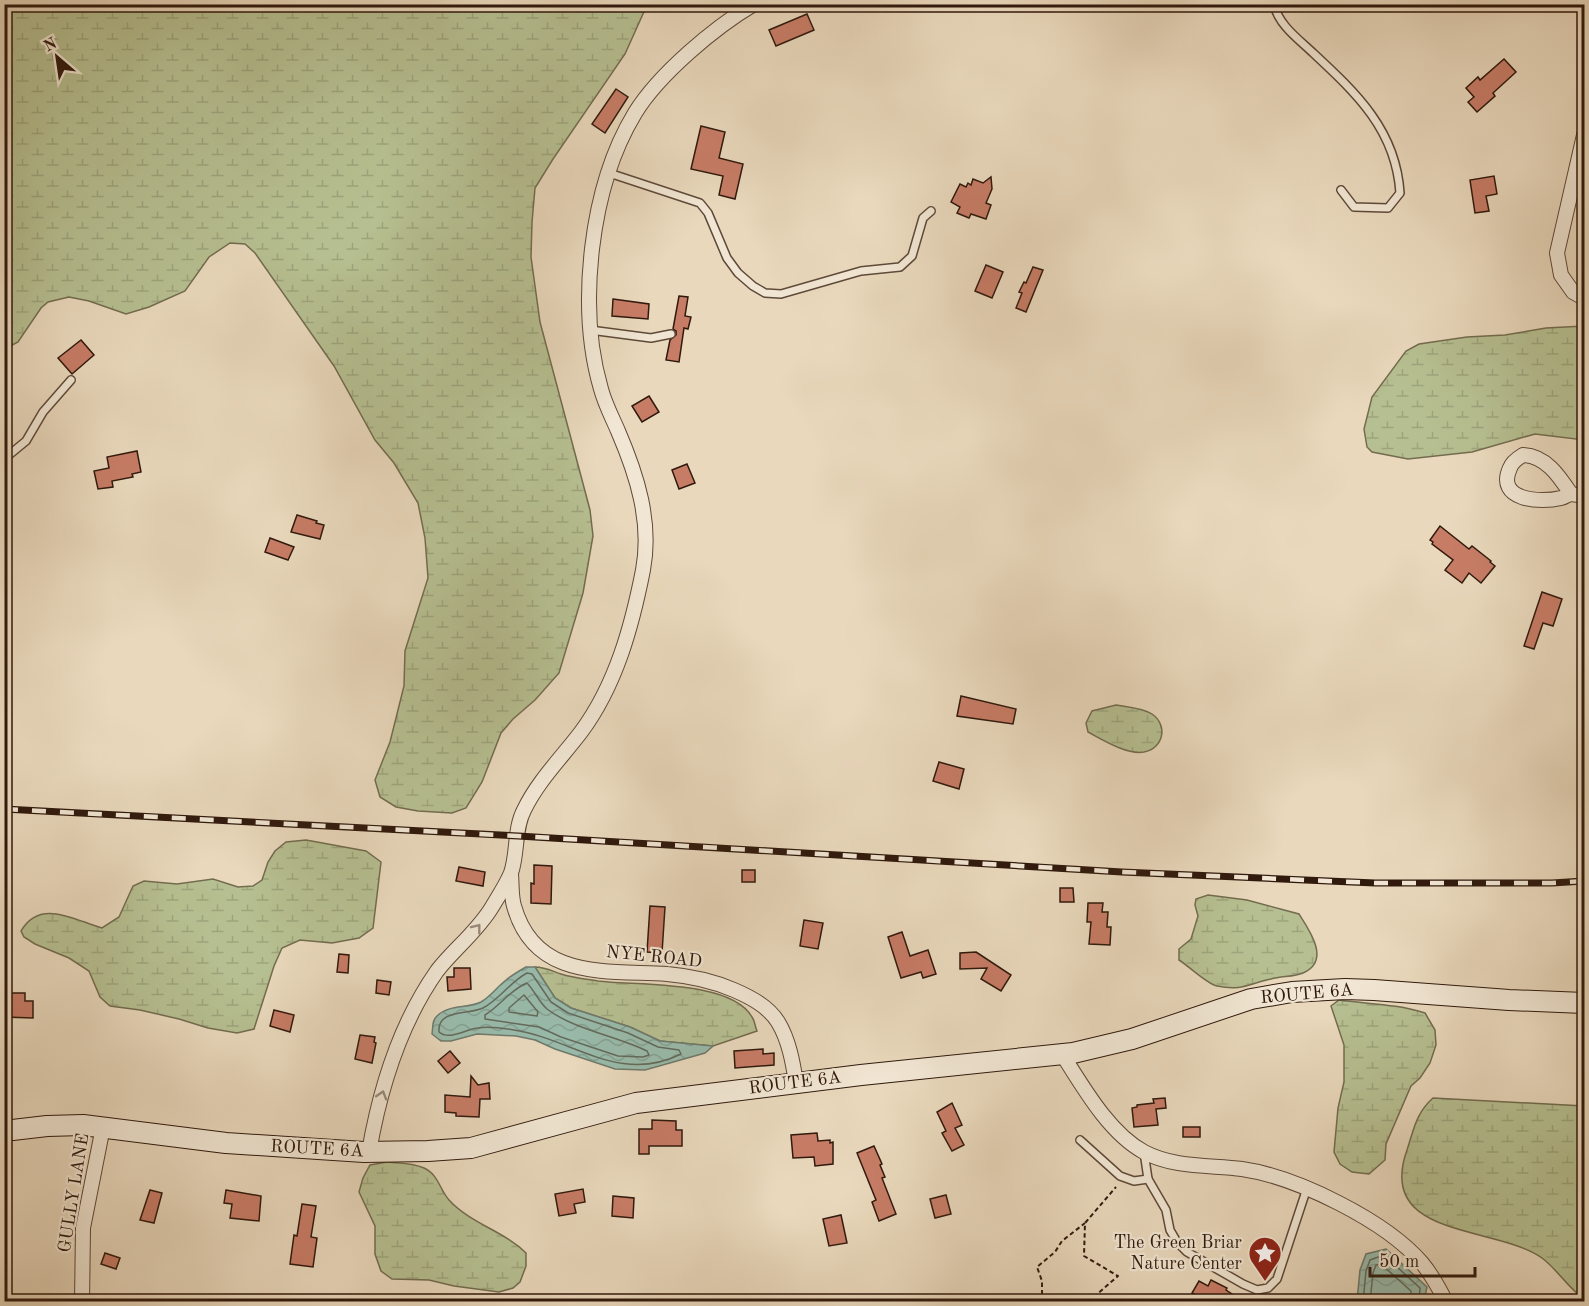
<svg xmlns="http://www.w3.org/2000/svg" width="1589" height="1306" viewBox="0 0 1589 1306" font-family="'Old Standard TT',serif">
	<defs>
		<pattern id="wetland-marsh" width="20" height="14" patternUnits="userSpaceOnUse" patternTransform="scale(1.5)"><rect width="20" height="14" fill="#b6bf91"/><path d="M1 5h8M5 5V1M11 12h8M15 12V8" fill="none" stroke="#9da47c"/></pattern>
		<pattern id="water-waves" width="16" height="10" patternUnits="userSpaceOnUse" patternTransform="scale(1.5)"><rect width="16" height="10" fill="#99bbab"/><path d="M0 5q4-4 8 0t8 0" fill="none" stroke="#84a092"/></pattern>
	</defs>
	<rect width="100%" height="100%" fill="#e9d8bc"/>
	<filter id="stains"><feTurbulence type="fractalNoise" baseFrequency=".00333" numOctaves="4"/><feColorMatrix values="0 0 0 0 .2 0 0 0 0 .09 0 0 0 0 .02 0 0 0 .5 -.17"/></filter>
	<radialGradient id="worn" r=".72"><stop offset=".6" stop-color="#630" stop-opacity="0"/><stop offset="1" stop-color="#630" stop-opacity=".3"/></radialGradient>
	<g fill="url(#wetland-marsh)" stroke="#736c4f" stroke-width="1.5">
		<polygon points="4,5 647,5 625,54 553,159 535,188 532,222 531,257 540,322 590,510 593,536 583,593 559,673 535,700 513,719 501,733 482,782 466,808 452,813 418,811 396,807 380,797 375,780 390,742 404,686 405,651 428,578 425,538 418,503 394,463 375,440 334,366 255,253 245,244 230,243 209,257 185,291 149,307 126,314 89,301 69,297 48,302 41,308 18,342 5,349"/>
		<polygon points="1584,326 1584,440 1535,434 1472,452 1408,459 1372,452 1367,447 1364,429 1372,397 1406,351 1419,344 1467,337 1505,335 1546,328"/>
		<path d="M1116,705C1127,707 1143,708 1152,714C1168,725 1164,748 1144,752C1127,755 1103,740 1088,732L1086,723L1092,711Z"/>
		<path d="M306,840L366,851L381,862L373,928L359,938L332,943L300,940L282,948L274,966L254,1029L237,1033L208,1028L179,1019L140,1010L110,1006L100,997L89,971L69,958L35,944L24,937L21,931C40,898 74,920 102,928L119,917L133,886L144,881L177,884L213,879L238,887L253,886L262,880L268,862L275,851L286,842Z"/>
		<path d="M1208,895L1247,900L1299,914C1310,931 1331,961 1303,973C1294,977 1281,976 1271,979C1248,984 1242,991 1217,986C1207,984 1190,967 1179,960V949L1191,939L1198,916L1195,905L1196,899Z"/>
		<path d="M535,967C545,967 552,971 561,974C573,978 586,979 598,981C637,986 731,980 752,1017C755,1021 755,1027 757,1031L713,1046L660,1041L630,1027L571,1008L555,998Z"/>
		<path d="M1339,1000C1368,1004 1397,1004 1425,1013L1435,1030L1436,1045L1430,1063L1420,1078L1411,1086L1386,1144L1385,1160L1369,1174L1352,1172L1340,1164L1334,1152L1338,1108L1344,1082V1045L1331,1006Z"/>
		<path d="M1433,1098L1584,1106V1299C1568,1288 1557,1269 1542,1258C1496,1225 1375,1239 1407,1150C1414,1129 1416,1113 1433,1098Z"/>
		<path d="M387,1162C399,1163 413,1163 424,1168C438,1174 440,1190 449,1200C471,1224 504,1231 526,1253V1266L520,1282L513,1288L499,1292L454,1286L429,1280L392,1279L381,1271L375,1254V1226L359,1192L363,1178L370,1165Z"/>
	</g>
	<g fill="url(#water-waves)" stroke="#6f7a6c" stroke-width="1.5">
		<path d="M526,967H535L555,998L571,1008L630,1027L660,1041L713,1046L705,1053L645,1070L615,1069L555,1049L535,1040L516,1036L477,1034L451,1041H441L432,1034C433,1027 432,1020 437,1016C449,1004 467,1009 481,1002C491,996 497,987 506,980C512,975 519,971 526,967Z"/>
		<polygon points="1386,1249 1427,1287 1424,1301 1357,1301 1360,1270 1366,1254"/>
	</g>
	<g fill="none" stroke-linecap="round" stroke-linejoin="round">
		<g stroke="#646a5c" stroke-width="1.5">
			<path d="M527,973L532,974L551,1002L568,1013L628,1033L658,1047L679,1050L681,1054C619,1085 573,1039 514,1030C502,1028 490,1026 478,1028C466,1029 449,1041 439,1032C437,1009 468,1015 483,1008C500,999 510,982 527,973Z"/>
			<path d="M527,983C534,990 539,1002 547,1009C573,1029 616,1036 647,1051L649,1055L643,1057L618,1056L561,1037L539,1027L485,1019V1015C500,1006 511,989 527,983Z"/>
			<polygon points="524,995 538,1012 537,1016 509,1012 509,1008"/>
			<polyline points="1363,1302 1366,1271 1370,1260 1384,1255 1420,1288 1419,1302"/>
			<polyline points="1370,1302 1373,1273 1376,1265 1381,1264 1411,1291 1411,1302"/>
		</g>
	</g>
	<g fill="#c77c66" stroke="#30190d" stroke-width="1.5">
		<polygon points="807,14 814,30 776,46 769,30"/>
		<polygon points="1504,59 1516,72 1493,93 1495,96 1477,112 1468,102 1474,97 1466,88 1478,77 1480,80"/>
		<polygon points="616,89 628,97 605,133 592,124"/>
		<polygon points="701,126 725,132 719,158 743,164 735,199 719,195 723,176 691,169"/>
		<polygon points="1494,176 1497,194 1486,196 1489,211 1475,213 1470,180"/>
		<polygon points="991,177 992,189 986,203 991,205 986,219 971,214 969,218 957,213 960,207 951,202 960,184 966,187 968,183 971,185 973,179 983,183"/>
		<polygon points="986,265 1003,272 992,298 975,291"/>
		<polygon points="1033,267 1043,270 1026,312 1016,308 1022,293 1019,292 1024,282 1026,283"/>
		<polygon points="679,296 688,297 685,316 691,317 688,329 684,328 679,362 666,360 670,340 676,335 676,331 673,329"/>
		<polygon points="613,299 649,304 648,319 612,316"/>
		<polygon points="81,340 94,355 72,374 58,358"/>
		<polygon points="649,396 659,412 642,422 632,406"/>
		<polygon points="137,451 141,472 132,474 133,477 112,481 113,487 98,489 94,471 109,468 107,457"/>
		<polygon points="687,464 695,483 679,489 672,470"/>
		<polygon points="297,515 317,521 316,523 324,525 320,539 291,532"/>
		<polygon points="1440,526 1469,549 1472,546 1491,561 1490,562 1495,566 1481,583 1469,573 1462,583 1445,570 1453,560 1432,544 1433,542 1430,540"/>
		<polygon points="270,538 294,547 288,560 265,552"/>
		<polygon points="1542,592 1562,599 1553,626 1543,623 1534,649 1524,646"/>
		<polygon points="961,696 1016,709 1013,724 957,716"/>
		<polygon points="939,762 964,769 959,789 933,781"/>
		<polygon points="534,865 552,866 551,904 531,903 531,883 534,884"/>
		<polygon points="459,867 485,872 483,886 456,881"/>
		<rect x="742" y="870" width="13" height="12"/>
		<polygon points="1060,888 1073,888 1074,902 1060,902"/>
		<polygon points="1088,903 1103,903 1102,912 1108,912 1107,927 1111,927 1110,945 1089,944 1091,922 1087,922"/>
		<polygon points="650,906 665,907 662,953 647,952"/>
		<polygon points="804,920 823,923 818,949 800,946"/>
		<polygon points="902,932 910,956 928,950 936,974 923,978 921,972 901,978 888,937"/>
		<polygon points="976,952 1011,975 1001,991 981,979 987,968 960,969 960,953"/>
		<polygon points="339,954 349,955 348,973 337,972"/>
		<polygon points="454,968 470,968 471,989 448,991 447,977 454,977"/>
		<polygon points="377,980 391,982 389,995 376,993"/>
		<polygon points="8,993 25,993 25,1001 33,1001 33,1018 4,1017 4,1003 7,1003"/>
		<polygon points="274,1010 294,1015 290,1032 270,1026"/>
		<polygon points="360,1035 375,1037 374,1042 376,1043 372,1063 355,1059"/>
		<polygon points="763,1049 763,1054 774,1053 774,1065 735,1068 734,1051"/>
		<polygon points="450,1051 460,1063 448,1073 438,1061"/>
		<polygon points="471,1076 478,1085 489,1083 490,1099 480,1099 479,1117 456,1116 456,1113 445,1112 445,1095 470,1097"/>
		<polygon points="1165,1098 1166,1108 1156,1109 1158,1125 1134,1127 1132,1108 1137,1107 1137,1105 1154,1103 1153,1099"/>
		<polygon points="952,1103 962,1125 955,1128 964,1145 952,1151 942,1133 946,1131 937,1112"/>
		<polygon points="652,1120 676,1121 676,1130 682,1130 682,1146 649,1146 649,1154 639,1154 639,1129 652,1129"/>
		<rect x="1183" y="1127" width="17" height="10"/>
		<polygon points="817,1133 818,1141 830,1140 830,1143 833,1142 833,1164 815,1166 814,1157 793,1158 791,1135"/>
		<polygon points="874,1146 882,1164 880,1165 885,1177 882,1178 896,1214 879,1221 872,1202 876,1200 857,1153"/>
		<polygon points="583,1189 585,1202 574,1204 576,1213 559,1216 555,1194"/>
		<polygon points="150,1190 162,1193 154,1223 140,1220"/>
		<polygon points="226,1190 261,1196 259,1221 230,1218 232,1204 224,1203"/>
		<polygon points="946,1195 951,1214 935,1218 930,1199"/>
		<polygon points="613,1196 634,1198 633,1218 612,1216"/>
		<polygon points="302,1204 316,1206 311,1237 317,1238 313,1267 290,1264 294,1235 297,1236"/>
		<polygon points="841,1215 847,1243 829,1246 823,1219"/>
		<polygon points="105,1253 120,1258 116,1269 101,1264"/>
		<polygon points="1211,1280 1227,1288 1226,1290 1232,1294 1228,1302 1208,1302 1192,1293 1199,1281 1208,1286"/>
	</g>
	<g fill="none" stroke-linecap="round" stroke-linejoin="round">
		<defs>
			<g id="service">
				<path d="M1274,4C1278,24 1297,38 1311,51C1355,92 1396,129 1400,193L1388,208L1354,207L1341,190"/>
				<polyline points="609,173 700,203 708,213 727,258 738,273 753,286 765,293 781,294 861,271 900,267 912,256 923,218 931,211"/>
				<polyline points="590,330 651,338 671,334"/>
				<polyline points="4,459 26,441 43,412 71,380"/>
				<polyline points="1080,1140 1120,1176 1134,1181 1148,1179"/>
				<polyline points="1144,1152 1148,1179 1166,1210 1170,1230 1177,1242 1187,1252 1243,1284 1257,1290 1268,1288 1277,1279 1307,1188"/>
			</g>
			<g id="minor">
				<polyline points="1584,135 1557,253 1561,275 1573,292 1584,298"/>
				<path d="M1571,494C1559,476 1546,456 1523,455C1518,458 1512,462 1510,468C1495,501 1541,503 1561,498C1565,497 1567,495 1570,494C1574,494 1580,496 1584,496"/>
				<path d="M511,874C512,885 511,896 514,906C535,981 607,970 667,974C690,976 713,981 734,990C750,997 768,1006 778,1022C789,1040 793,1063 796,1083"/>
				<path d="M1062,1054C1083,1087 1109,1133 1144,1152C1174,1168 1210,1165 1242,1169C1297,1177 1386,1221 1422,1263C1432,1275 1439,1288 1446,1302"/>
				<path d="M369,1152C380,1088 399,1025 437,971C454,949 477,932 492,907C498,897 506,885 511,873C518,853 514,829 524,810C538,781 562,757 581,732C616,685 632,626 643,570C652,522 637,475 618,431C612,417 605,404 601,389C577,307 590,187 635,113C659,74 715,27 754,4"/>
				<polyline points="82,1302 83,1228 103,1127"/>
			</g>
			<polyline id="secondary" points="4,1131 47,1126 83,1125 226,1143 303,1148 364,1152 428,1151 471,1148 636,1103 861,1075 1073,1053 1132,1039 1251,999 1292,992 1345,989 1374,990 1509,1000 1584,1003"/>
		</defs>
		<use href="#service" stroke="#5e4939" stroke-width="10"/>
		<use href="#minor" stroke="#5e4939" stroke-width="16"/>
		<use href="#secondary" stroke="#30190d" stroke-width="22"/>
		<g stroke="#30190d" stroke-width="2" stroke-dasharray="4.5 3" stroke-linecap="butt">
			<polyline points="1042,1302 1042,1281 1037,1267 1055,1252 1062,1241 1085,1223"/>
			<polyline points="1088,1302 1118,1276 1084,1256 1085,1223 1116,1187"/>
		</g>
		<use href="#service" stroke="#f1e6d3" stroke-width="7"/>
		<use href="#minor" stroke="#f1e6d3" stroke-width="14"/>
		<use href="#secondary" stroke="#f1e6d3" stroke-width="20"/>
		<defs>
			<polyline id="rail" points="4,809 518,836 1122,872 1375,883 1552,883 1584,881"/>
		</defs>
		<use href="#rail" stroke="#30190d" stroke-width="7"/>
		<use href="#rail" stroke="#f1e6d3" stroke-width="4.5" stroke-dasharray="14" stroke-linecap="butt"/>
	</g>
	<defs><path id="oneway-chevron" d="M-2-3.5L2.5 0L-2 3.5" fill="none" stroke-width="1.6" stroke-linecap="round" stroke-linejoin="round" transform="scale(1.5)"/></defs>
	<g stroke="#9a8a7a">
		<use href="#oneway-chevron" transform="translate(477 928) rotate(-52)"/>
		<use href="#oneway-chevron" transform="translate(382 1095) rotate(-73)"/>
	</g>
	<defs>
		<symbol id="sight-pin" viewBox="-11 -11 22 30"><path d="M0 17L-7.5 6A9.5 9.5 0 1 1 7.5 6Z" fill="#8f2418" stroke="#f1e6d3"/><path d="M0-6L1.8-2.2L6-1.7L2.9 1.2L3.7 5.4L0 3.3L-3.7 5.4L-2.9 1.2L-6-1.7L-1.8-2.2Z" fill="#fff"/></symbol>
	</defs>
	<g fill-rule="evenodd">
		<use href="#sight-pin" x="1246" y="1234" width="38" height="52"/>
	</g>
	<g text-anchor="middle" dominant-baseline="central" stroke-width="4.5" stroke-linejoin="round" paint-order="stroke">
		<g font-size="18" fill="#30190d" stroke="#f1e6d3">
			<text transform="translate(654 957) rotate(6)">NYE ROAD</text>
			<text transform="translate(1307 994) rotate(-5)">ROUTE 6A</text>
			<text transform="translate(795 1083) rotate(-7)">ROUTE 6A</text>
			<text transform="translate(317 1149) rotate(3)">ROUTE 6A</text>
			<text transform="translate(74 1193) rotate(-81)">GULLY LANE</text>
		</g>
		<g font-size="18" fill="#30190d" stroke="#f1e6d3" text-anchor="end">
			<text x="1242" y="1243">The Green Briar<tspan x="1242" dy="21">Nature Center</tspan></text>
		</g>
	</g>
	<rect width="1589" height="1306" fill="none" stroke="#e9d8bc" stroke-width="24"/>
	<rect x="6" y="6" width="1577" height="1294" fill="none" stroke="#30190d" stroke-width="3"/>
	<rect x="12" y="12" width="1565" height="1282" fill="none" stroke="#30190d" stroke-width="1.5"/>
	<g transform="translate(57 57) rotate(331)" stroke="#f1e6d3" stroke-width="4.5" paint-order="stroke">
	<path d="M0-4.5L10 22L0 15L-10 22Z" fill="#30190d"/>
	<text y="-9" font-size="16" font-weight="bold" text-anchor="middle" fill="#30190d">N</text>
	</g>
	<path d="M1370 1267v9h105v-9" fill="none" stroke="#30190d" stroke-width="3"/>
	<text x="1379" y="1267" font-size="18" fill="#30190d" stroke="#f1e6d3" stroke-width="4.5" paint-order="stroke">50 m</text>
	<rect width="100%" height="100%" filter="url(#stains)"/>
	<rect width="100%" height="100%" fill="url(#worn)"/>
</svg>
